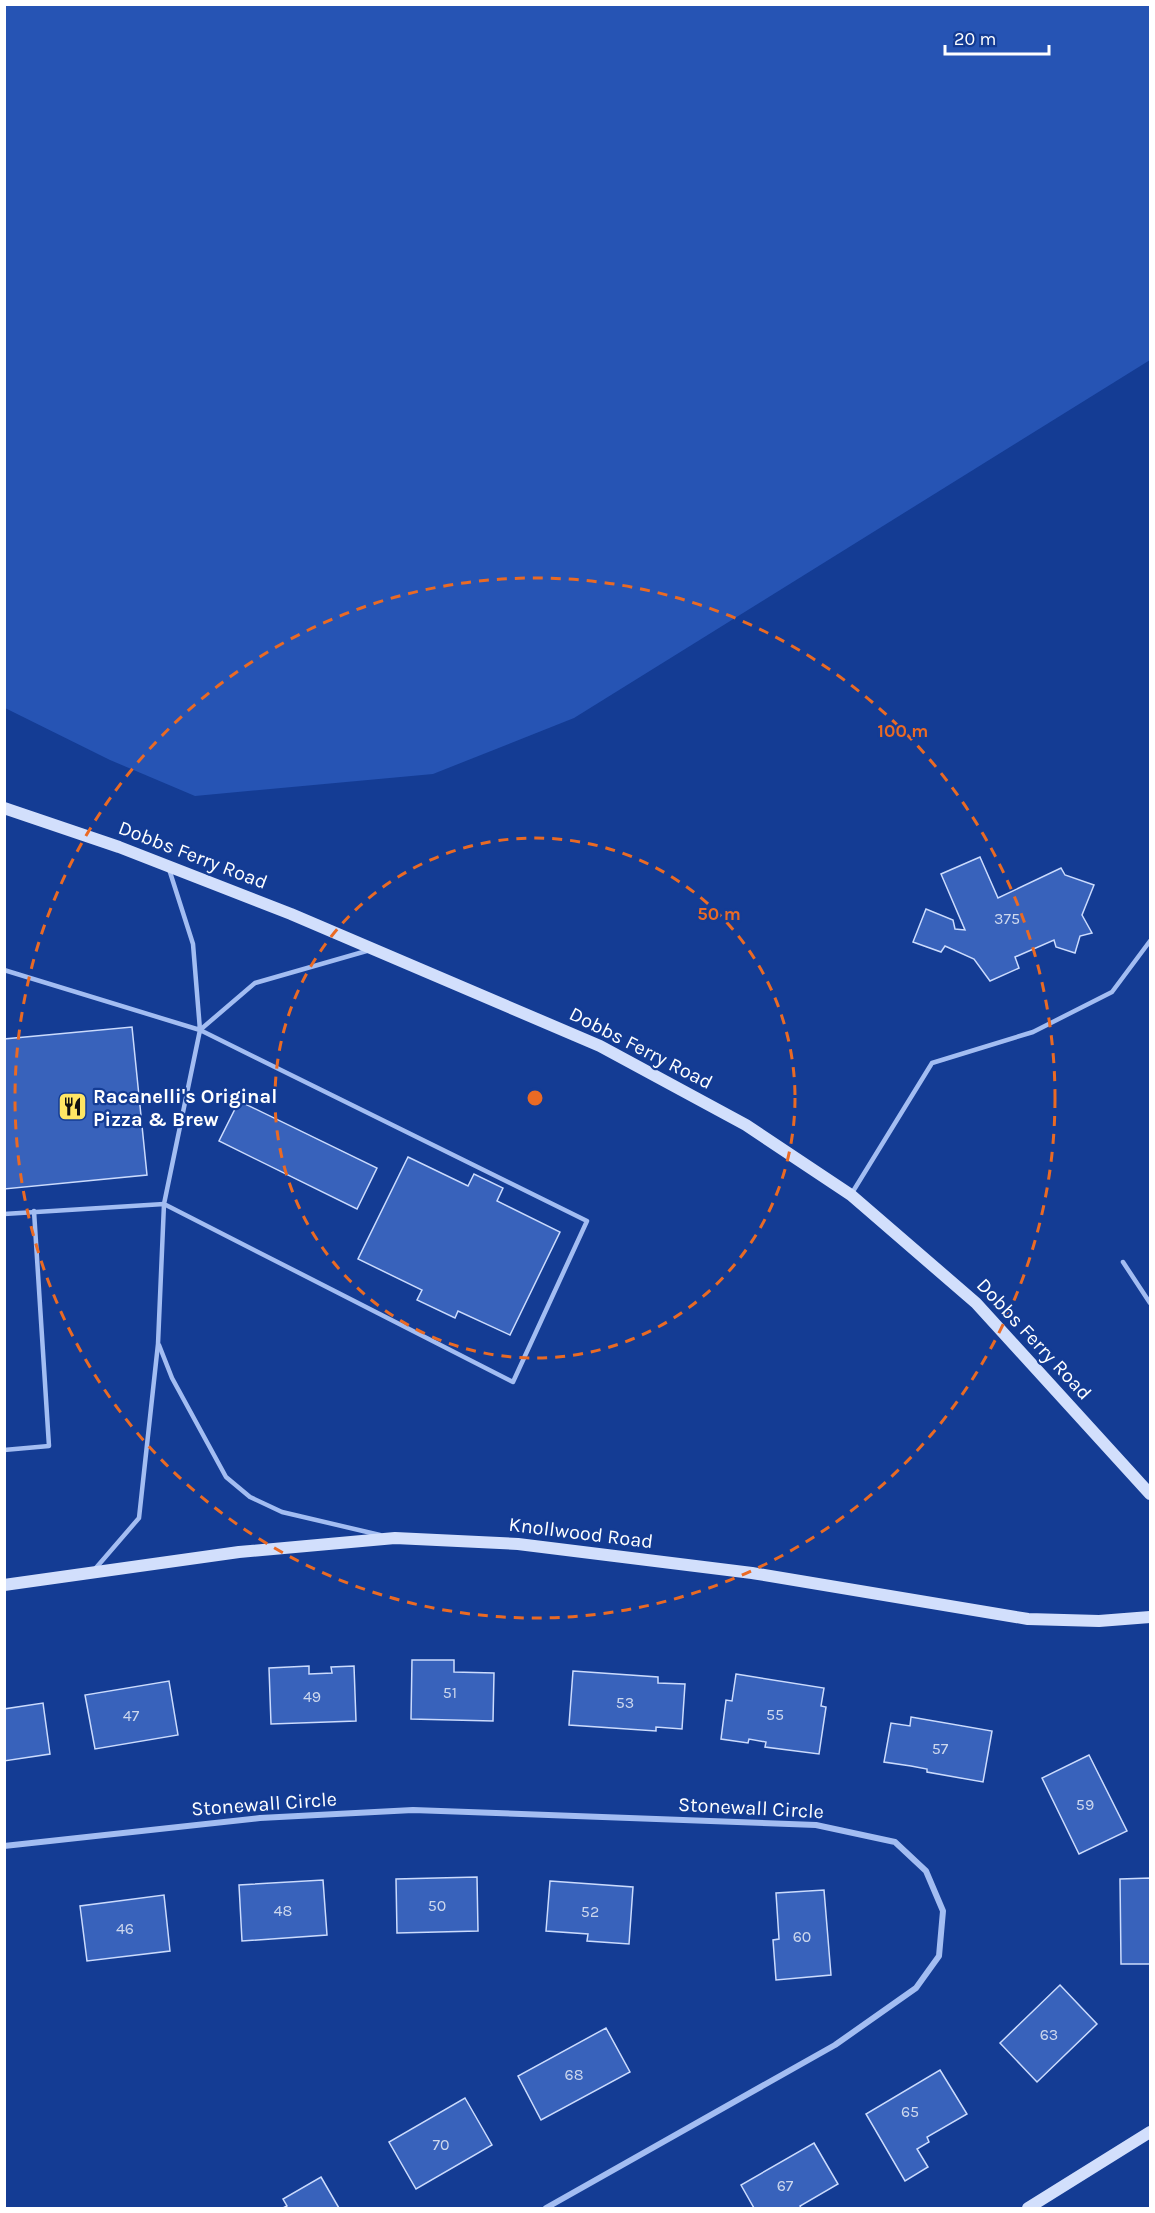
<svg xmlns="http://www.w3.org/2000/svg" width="1155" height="2213" viewBox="0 0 1155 2213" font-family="Karla,sans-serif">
	<rect width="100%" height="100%" fill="#143c94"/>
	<polygon fill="#2654b4" points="4,5 1150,5 1150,360 574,718 433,774 195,796 110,760 5,708"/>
	<g fill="#3862bb" stroke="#cbdbfd" stroke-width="1.5">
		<polygon points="980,857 998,898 1061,868 1065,875 1094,885 1082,915 1092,933 1080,936 1075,953 1056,947 1054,940 1015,957 1019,968 990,981 974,959 945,946 941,952 913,942 926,909 953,920 955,929 965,930 941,874"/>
		<polygon points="132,1027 147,1175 4,1189 4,1039"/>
		<polygon points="239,1101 377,1168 357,1209 219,1141"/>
		<polygon points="408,1157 468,1186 474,1174 503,1188 497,1201 560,1232 510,1335 458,1311 455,1318 417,1300 422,1290 358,1259"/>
		<polygon points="412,1660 454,1660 454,1672 494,1673 493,1721 411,1719"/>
		<polygon points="309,1666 309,1674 332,1673 331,1667 354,1666 356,1721 271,1724 269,1668"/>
		<polygon points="573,1671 658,1677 658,1683 685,1684 682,1729 656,1727 656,1731 569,1725"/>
		<polygon points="736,1674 824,1688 821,1706 826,1707 819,1754 765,1747 766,1742 749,1739 748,1743 721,1739 726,1700 732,1701"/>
		<polygon points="169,1681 178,1735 95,1749 85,1695"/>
		<polygon points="43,1703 50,1754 4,1761 4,1709"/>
		<polygon points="911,1717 992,1731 983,1782 927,1772 927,1769 911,1766 884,1762 891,1723 910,1726"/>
		<polygon points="1089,1755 1127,1831 1079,1854 1042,1778"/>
		<polygon points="477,1877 478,1931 397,1933 396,1879"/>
		<polygon points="1150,1878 1150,1964 1121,1964 1120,1879"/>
		<polygon points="323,1880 327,1935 242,1941 239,1885"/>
		<polygon points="550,1881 633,1887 629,1944 587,1941 588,1934 546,1931"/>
		<polygon points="824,1890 831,1975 776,1980 773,1940 779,1939 776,1893"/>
		<polygon points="164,1895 170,1951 87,1961 80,1906"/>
		<polygon points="1060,1985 1097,2024 1037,2082 1000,2043"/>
		<polygon points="606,2028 630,2072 541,2120 518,2076"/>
		<polygon points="940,2070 967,2114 927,2137 929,2142 917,2149 928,2167 905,2181 866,2114"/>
		<polygon points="465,2098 492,2145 416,2189 389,2142"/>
		<polygon points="814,2143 838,2184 800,2206 801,2208 754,2208 741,2185"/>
		<polygon points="321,2177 339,2208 283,2208 287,2206 283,2199"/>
	</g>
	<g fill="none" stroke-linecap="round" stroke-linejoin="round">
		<g stroke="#a3bdf2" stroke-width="4.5">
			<polyline points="4,970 200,1030 587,1221 513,1382 164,1204 200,1030 193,944 169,869"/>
			<polyline points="200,1030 255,983 370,950"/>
			<polyline points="852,1193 932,1063 1033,1032 1112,992 1150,941"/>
			<polyline points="4,1214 164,1204 158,1344 139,1518 95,1569"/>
			<polyline points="1123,1262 1150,1303"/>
			<polyline points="159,1345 172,1378 226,1477 250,1497 282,1512 380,1535"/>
			<polyline points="4,1450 49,1446 34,1211"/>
		</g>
		<polyline stroke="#a3bdf2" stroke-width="6" points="4,1846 260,1818 413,1810 816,1825 895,1842 926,1871 943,1911 939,1956 916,1988 835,2045 546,2208"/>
		<g stroke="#d2dffc" stroke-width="12">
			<polyline points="4,808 119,847 291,914 600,1046 746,1125 851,1195 976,1303 1150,1494"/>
			<polyline points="4,1585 239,1552 395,1538 518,1544 752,1573 1028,1619 1099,1621 1150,1617"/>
			<polyline points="1028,2208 1150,2132"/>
		</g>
	</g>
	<g fill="none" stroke="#ea6a24" stroke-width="3" stroke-dasharray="10 8">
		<circle cx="535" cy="1098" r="260"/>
		<circle cx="535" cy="1098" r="520"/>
	</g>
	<defs>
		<symbol id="restaurant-square" viewBox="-11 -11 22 22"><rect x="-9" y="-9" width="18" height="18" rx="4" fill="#ffe664" stroke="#143c94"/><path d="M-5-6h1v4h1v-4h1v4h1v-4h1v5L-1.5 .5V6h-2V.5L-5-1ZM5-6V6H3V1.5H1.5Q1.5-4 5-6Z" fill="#111"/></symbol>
	</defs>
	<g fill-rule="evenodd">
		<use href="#restaurant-square" x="56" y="1090" width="33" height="33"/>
	</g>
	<g text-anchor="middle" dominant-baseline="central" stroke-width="4.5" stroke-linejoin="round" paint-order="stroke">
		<g font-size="16" fill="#cdd8ee">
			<text x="1007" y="918">375</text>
			<text x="450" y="1692">51</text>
			<text x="312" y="1696">49</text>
			<text x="625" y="1702">53</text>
			<text x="775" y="1714">55</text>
			<text x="131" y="1715">47</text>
			<text x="940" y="1748">57</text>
			<text x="1085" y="1804">59</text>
			<text x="437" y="1905">50</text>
			<text x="283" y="1910">48</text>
			<text x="590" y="1911">52</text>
			<text x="125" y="1928">46</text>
			<text x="802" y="1936">60</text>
			<text x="1049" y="2034">63</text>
			<text x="574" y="2074">68</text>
			<text x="910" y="2111">65</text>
			<text x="441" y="2144">70</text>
			<text x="785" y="2185">67</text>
		</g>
		<g font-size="20" fill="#fff" stroke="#143c94">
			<text transform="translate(193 855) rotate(21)">Dobbs Ferry Road</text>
			<text transform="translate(641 1048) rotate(27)">Dobbs Ferry Road</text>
			<text transform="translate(1034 1339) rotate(47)">Dobbs Ferry Road</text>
			<text transform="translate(581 1533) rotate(7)">Knollwood Road</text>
			<text transform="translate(264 1804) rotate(-4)">Stonewall Circle</text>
			<text transform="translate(751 1808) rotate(3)">Stonewall Circle</text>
		</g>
		<g font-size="20" font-weight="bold" fill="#fff" stroke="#143c94" text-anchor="start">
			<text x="93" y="1096">Racanelli's Original<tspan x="93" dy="23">Pizza &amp; Brew</tspan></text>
		</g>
	</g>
	<circle cx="535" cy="1098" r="9" fill="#ea6a24" stroke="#143c94" stroke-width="3"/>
	<g font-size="18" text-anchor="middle" font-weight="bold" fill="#ea6a24" stroke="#143c94" stroke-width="4.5" stroke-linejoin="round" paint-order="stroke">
		<text x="903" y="737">100 m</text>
		<text x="719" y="920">50 m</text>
	</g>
	<rect width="1155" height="2213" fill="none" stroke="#ffffff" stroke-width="12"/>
	<path d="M945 45v9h104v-9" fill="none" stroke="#ffffff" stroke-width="3"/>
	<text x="954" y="45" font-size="18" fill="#ffffff" stroke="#143c94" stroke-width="4.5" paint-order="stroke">20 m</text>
</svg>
